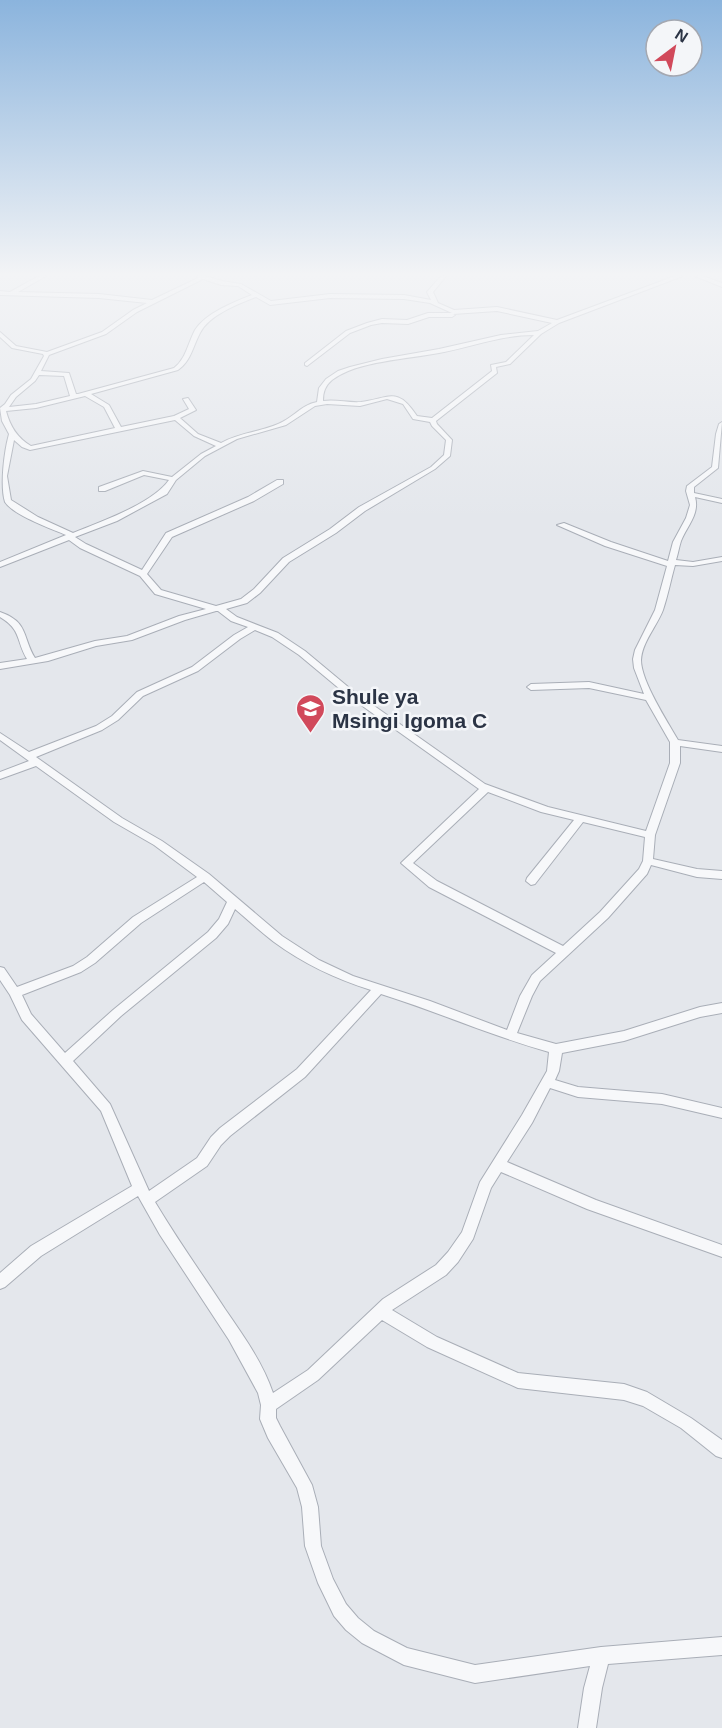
<svg xmlns="http://www.w3.org/2000/svg" width="722" height="1728" viewBox="0 0 722 1728" font-family="Arial,sans-serif">
	<rect width="100%" height="100%" fill="#e4e7ec"/>
	<g fill="none" stroke-linecap="round" stroke-linejoin="round">
		<defs>
			<g id="street">
				<path d="M39,276H46L18,292L99,294L152,300L198,278L196,276H205L222,281L241,284L271,301L330,294L404,295L431,300L427,292L441,276H446L433,292L438,303L454,310L497,307L557,320L675,276H683L559,323L541,334L510,364L496,367L497,373L436,421L437,424L452,440L450,456L435,469L365,511L336,533L289,562L260,593L247,603L226,609L237,617L278,633L305,651L353,691L485,784L548,807L646,831L670,763V742L646,700L589,688L531,690L527,687L531,684L589,682L644,694L634,668L633,659L635,650L655,610L667,566L605,546L557,525L564,523L611,542L668,561L673,542L686,518L690,505L686,491L687,486L712,467L716,434L719,424L722,422L718,468L694,487V493L722,499V503L695,497C700,514 687,526 681,541C679,547 678,554 676,560L693,562L722,557V561L693,566L675,565C671,579 668,595 663,610C657,626 642,642 641,660C641,681 667,721 678,740L722,746V752L680,746V763L655,835L653,859L697,869L722,871V879L697,877L651,865L647,874L608,918L540,981L532,996L517,1033L556,1044L624,1031L700,1007L722,1003V1013L700,1017L624,1041L562,1053L559,1071L555,1080L578,1087L662,1094L722,1108V1118L662,1104L578,1097L550,1088L532,1123L507,1162L596,1200L722,1245V1257L587,1209L501,1172L491,1188L473,1239L458,1262L446,1275L392,1310L437,1337L518,1373L624,1384L647,1392L691,1418L722,1440V1458L716,1456L681,1428L643,1406L624,1400L518,1388L427,1347L382,1320L318,1380L276,1409V1418L280,1426L312,1485L318,1507L321,1546L333,1579L346,1604L358,1618L374,1631L407,1648L475,1665L601,1647L722,1637V1655L608,1664L602,1688L596,1728H578L584,1688L590,1666L475,1683L404,1665L362,1643L346,1630L334,1616L318,1583L305,1546L302,1507L297,1488L268,1438L260,1419L261,1405L258,1393L229,1340L160,1235L138,1196L41,1256L5,1287L0,1289V1273L31,1246L132,1186L101,1111L22,1020L10,995L0,980V967L4,968L17,987L73,966L87,957L133,917L197,877L154,845L114,822L36,766L0,779V772L29,761L0,740V733L29,752L96,726L112,716L137,692L192,667L234,635L248,627L231,621L218,611H216L185,620L132,640L96,646L48,661L0,669V663L27,659C16,641 22,630 0,617V612C29,622 22,637 35,658L95,641L127,636L179,616L206,609L155,594L140,576L80,548L69,540L0,567V562L66,535C52,529 13,515 5,502C0,486 4,452 9,434L2,421L0,408L5,404L11,395L31,379L44,356L43,354L12,348L0,337V332L16,346L47,352L102,332L133,310L147,303L99,298L0,295V291L10,292ZM203,279L221,285L238,286L252,295C234,302 206,313 195,330C188,343 186,359 174,368L78,394H76L69,373L41,371L49,355L106,334L137,312ZM256,297L270,305L330,298L404,299L430,303L452,313H428L407,320L382,319L367,323L346,331L305,363V365L307,366L350,333L371,325L382,323L408,324L429,317H452L455,315L453,314L497,311L552,323L538,331L501,335L439,349L382,359L350,367L338,371L326,379L319,388L317,402C304,404 295,415 284,421C267,431 240,432 221,443L198,434L180,418L196,410L188,398L183,399L189,409L174,416L121,427L109,405L91,394L178,370C191,361 193,346 200,333C209,315 238,304 256,297ZM534,335L506,362L491,365L492,371L432,418L417,416C397,386 390,398 361,402C348,403 336,399 323,401C323,392 325,386 332,380C356,361 409,359 439,353C471,347 501,335 534,335ZM39,375L64,376L70,396L36,404L9,407L16,397L35,381ZM85,396L104,407L115,428L31,446C17,438 10,426 6,411L36,408ZM387,399L403,404L413,419L430,422L432,426L446,440L444,455L431,467L359,507L330,529L283,558L254,589L241,599L216,606L161,590L147,574L172,537L254,501L283,484V480H277L248,497L166,533L142,570L86,544L75,537L117,521L167,494L176,480L205,456L237,439L286,425L315,406L327,404L360,406ZM175,420L194,436L216,446L201,454L172,477L143,471L99,487V491H105L144,475L169,480C152,504 100,522 73,533L38,517L11,500L7,476L14,440L22,447L30,450ZM255,630L272,637L299,655L347,695L479,789L401,863L429,887L556,953L532,975L520,996L507,1030L430,1001L353,976L319,960L282,936L209,874L162,841L122,818L36,757L102,730L118,720L143,696L198,671L240,639ZM488,792L541,812L574,820L527,878L526,881L531,885L535,884L583,822L645,837L643,861L639,869L600,912L563,946L437,881L413,863ZM204,882L227,902L219,919L208,932L113,1010L65,1053L31,1014L22,995L81,972L95,963L141,923ZM235,909C248,920 261,932 274,942C304,964 336,979 371,990L297,1069L220,1128L211,1137L197,1158L149,1191L110,1104L73,1061L121,1016L216,938L228,924ZM381,994C438,1012 492,1036 549,1052L547,1071L522,1115L480,1182L462,1232L448,1252L436,1265L383,1299L308,1370L273,1393C263,1363 243,1335 225,1309C202,1274 177,1239 155,1202L207,1166L221,1145L230,1136L305,1077Z"/>
				<polygon points="695,276 703,276 722,283 722,287"/>
			</g>
		</defs>
		<use href="#street" stroke="#a9aeb7" stroke-width="2"/>
		<use href="#street" fill="#f7f8fa" fill-rule="evenodd"/>
	</g>
	<linearGradient id="sky" x2="0" y2="1"><stop stop-color="#8bb4dd"/><stop offset="0.53" stop-color="#f3f4f6"/><stop offset="1" stop-color="#f3f4f6" stop-opacity="0"/></linearGradient>
	<rect width="722" height="518" fill="url(#sky)"/>
	<defs>
		<symbol id="school-pin" viewBox="-11 -11 22 30"><path d="M0 17L-7.5 6A9.5 9.5 0 1 1 7.5 6Z" fill="#d1495b" stroke="#f4f6f9"/><path d="M0-5L7-2L0 1L-7-2ZM-4 1L0 2.5L4 1V4Q0 6-4 4Z" fill="#fff"/></symbol>
	</defs>
	<g fill-rule="evenodd">
		<use href="#school-pin" x="294" y="692" width="33" height="45"/>
	</g>
	<g text-anchor="middle" dominant-baseline="central" stroke-width="5" stroke-linejoin="round" paint-order="stroke">
		<g font-size="21" font-weight="bold" fill="#2b3445" stroke="#f4f6f9" text-anchor="start">
			<text x="332" y="696">Shule ya<tspan x="332" dy="24">Msingi Igoma C</tspan></text>
		</g>
	</g>
	<g transform="translate(674 48) rotate(32)"><circle r="28" fill="#f4f6f9" stroke="#a4a8b1" stroke-width="1.5"/>
	<path d="M0-4.5L10 22L0 15L-10 22Z" fill="#d1495b"/>
	<text y="-9" font-size="16" font-weight="bold" text-anchor="middle" fill="#2b3445">N</text>
	</g>
</svg>
